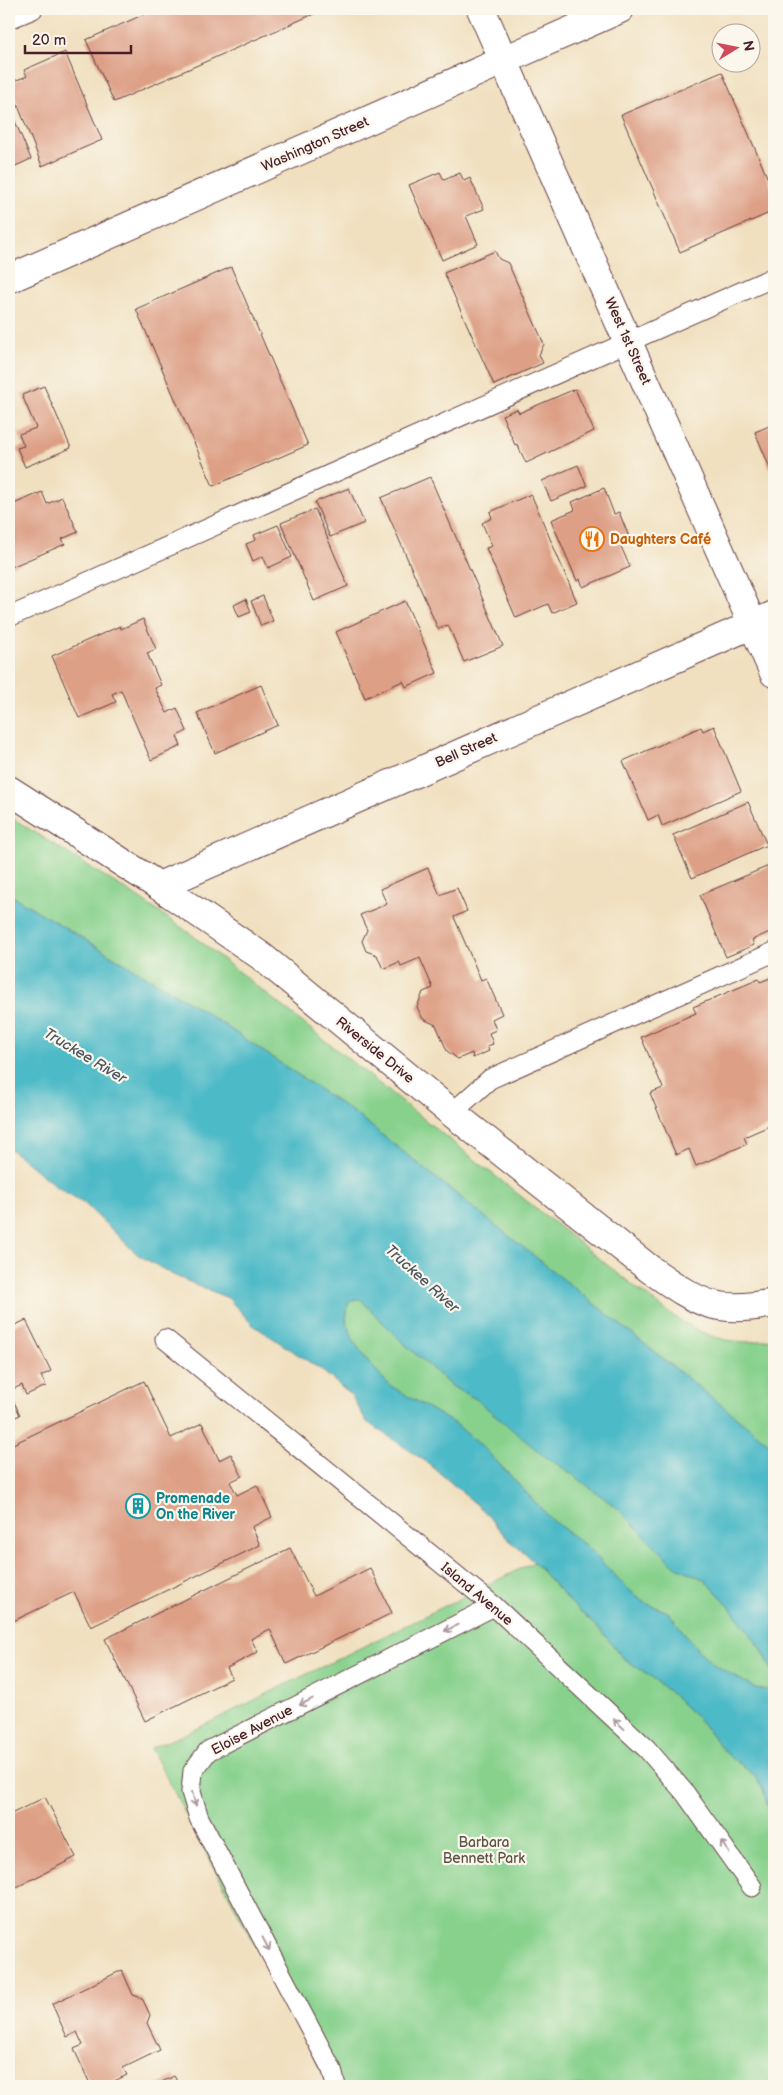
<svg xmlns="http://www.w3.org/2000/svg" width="783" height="2095" viewBox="0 0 783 2095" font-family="'Balsamiq Sans',sans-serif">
	<rect width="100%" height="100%" fill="#fbf7ec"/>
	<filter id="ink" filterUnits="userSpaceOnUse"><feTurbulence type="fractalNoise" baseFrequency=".02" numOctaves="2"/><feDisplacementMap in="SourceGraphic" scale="10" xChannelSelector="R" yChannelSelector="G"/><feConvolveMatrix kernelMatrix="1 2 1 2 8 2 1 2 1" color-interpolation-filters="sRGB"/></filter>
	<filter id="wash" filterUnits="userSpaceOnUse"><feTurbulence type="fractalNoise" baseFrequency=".0096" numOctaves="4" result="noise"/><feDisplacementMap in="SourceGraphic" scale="20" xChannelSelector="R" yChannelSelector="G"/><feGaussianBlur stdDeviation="1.12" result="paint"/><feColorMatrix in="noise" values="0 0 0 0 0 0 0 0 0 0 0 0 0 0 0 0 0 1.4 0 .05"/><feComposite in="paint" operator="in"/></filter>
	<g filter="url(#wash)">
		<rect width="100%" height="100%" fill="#f0e0c0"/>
		<g fill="#88d18d" stroke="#69785c">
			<path d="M9,816L134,895L191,934L621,1276C669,1312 710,1355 774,1338V1448L357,1115L202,1010L9,894Z"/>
			<polygon points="360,1298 398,1338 451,1386 476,1399 617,1508 675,1566 705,1580 725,1601 761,1648 772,1669 773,1683 767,1690 755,1688 713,1664 697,1649 668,1612 643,1602 628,1589 586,1546 552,1520 484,1448 458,1426 389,1385 371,1365 354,1342 346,1320 348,1302"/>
			<polygon points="534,1562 571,1603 603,1633 623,1658 649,1675 673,1695 698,1719 726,1753 754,1775 763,1789 774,1830 774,2086 327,2086 326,2079 151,1748 190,1732"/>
		</g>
		<path fill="#4dbac7" stroke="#4c6c79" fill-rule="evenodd" d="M9,894L202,1010L357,1115L774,1447V1830L763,1789L754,1775L726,1753L698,1719L673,1695L649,1675L623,1658L603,1633L571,1603L534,1562L506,1537L483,1510L428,1463L367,1422L351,1395L320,1369L253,1325L228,1298L173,1275L137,1254L84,1203L57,1187L9,1148ZM354,1299H360L398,1338L451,1386L476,1399L540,1453L572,1474L617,1508L675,1566L705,1580L725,1601L761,1648L772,1669L773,1684L766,1690L755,1688L713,1664L697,1649L668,1612L643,1602L628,1589L586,1546L552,1520L484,1448L458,1426L389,1385L371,1365L354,1342L346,1320L348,1303Z"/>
		<g id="blocks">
			<g fill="#dd9f85">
				<polygon points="156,9 325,9 114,102 86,40"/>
				<polygon points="65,52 102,140 42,166 9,83 27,76 24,70"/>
				<polygon points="722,72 774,193 774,211 680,252 621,115"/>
				<polygon points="9,107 31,159 11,168 15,177 9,180"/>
				<polygon points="440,172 444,180 460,173 464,181 470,178 484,209 466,216 478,244 442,260 409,185"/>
				<polygon points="495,251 499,259 508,263 544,344 539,355 543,363 494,385 444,273"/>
				<polygon points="231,267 308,445 213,486 136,309"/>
				<polygon points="44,386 71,448 25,467 17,448 24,446 19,434 36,428 22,395"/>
				<polygon points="575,389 594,431 526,463 517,444 515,445 502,415 517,409 519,413"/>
				<polygon points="774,424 774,478 755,432"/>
				<polygon points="578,465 587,486 551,501 542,481"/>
				<polygon points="430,477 503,646 464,662 448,625 438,629 381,498"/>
				<polygon points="349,488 364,523 330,537 315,502"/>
				<polygon points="604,488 614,514 619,512 629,537 619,542 630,567 583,587 580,579 577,581 551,520 575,510 572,502"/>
				<polygon points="42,492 47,504 62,497 78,532 62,539 65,544 9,568 9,506"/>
				<polygon points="531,494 577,602 552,613 548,604 516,618 486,548 492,546 482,523 492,518 490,512"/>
				<polygon points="315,509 348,586 314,601 281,523"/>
				<polygon points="278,525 292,557 268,568 263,556 253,561 246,544 256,540 254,535"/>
				<polygon points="263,596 273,621 261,626 251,601"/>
				<polygon points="246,599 251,612 239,617 234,605"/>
				<polygon points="405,601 437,673 406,687 403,681 365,698 336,632"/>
				<polygon points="143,619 156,649 147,653 161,685 155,688 167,713 177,708 187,731 177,736 181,746 151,760 121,690 112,694 116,702 79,718 52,656 120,626 121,629"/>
				<polygon points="261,685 278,725 215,753 197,713"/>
				<polygon points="714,726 741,791 662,826 658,815 648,820 623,761 701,727 703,731"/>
				<polygon points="748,802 767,845 692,878 673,835"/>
				<polygon points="771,865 774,871 774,930 752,940 754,945 726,957 700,895"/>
				<polygon points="428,868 440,895 457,888 467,911 454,917 481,980 486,978 502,1014 492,1019 496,1030 489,1033 493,1044 487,1046 489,1051 473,1058 472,1053 458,1059 447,1051 436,1025 423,1019 417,1007 423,992 433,988 420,958 401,966 399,962 383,969 377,955 366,951 362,941 367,930 360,915 387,904 380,889"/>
				<polygon points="773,977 774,1124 744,1137 747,1144 696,1166 689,1149 676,1155 650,1093 663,1088 641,1037 696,1013 693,1007 759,979 760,982"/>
				<polygon points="26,1320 51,1371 41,1376 46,1386 26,1395 22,1385 9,1391 20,1415 9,1420 9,1328"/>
				<polygon points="144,1381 171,1438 202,1423 219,1460 231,1454 242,1476 230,1482 237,1495 257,1485 272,1517 252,1527 260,1545 91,1627 74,1592 9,1623 9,1446"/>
				<polygon points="290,1548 314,1596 370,1568 392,1613 286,1664 270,1629 251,1639 258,1652 227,1668 232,1678 145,1721 105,1639"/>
				<polygon points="45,1797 76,1857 9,1891 9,1815"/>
				<polygon points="122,1970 133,1995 142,1998 150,2015 147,2023 160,2050 123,2068 127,2075 104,2086 97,2086 95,2082 90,2084 74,2049 83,2045 77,2032 67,2037 52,2004"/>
				<polygon points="174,2076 180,2086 154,2086"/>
			</g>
		</g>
	</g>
	<g filter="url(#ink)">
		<use href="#blocks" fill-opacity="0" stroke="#633c41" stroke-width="1"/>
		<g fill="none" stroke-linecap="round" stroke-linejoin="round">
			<defs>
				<g id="service">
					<polyline points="9,19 33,9"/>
					<polyline points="9,617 774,277"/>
					<polyline points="452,1113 490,1079 774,952"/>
					<polyline points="165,1339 494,1606 647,1749 685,1793 752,1887"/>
					<polyline points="336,2086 332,2070 199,1818 191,1792 193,1771 208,1751 494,1606"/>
				</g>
				<g id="minor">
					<polyline points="9,279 620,9"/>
					<polyline points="159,886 774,615"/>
				</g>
				<g id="tertiary">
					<polyline points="481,9 774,673"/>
					<path d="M9,790L159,886L261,956L452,1113L651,1270C700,1304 714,1314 774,1303"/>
				</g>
			</defs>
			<use href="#service" stroke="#633c41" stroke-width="21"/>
			<use href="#minor" stroke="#633c41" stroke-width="30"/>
			<use href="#tertiary" stroke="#633c41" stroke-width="30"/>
			<use href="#service" stroke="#fff" stroke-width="19"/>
			<use href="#minor" stroke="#fff" stroke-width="28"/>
			<use href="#tertiary" stroke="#fff" stroke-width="28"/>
		</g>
		<defs><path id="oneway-shaft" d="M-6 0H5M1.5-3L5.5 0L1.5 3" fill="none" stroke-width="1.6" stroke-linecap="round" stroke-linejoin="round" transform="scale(1.25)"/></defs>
		<g stroke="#ae9aa0">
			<use href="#oneway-shaft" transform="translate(451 1628) rotate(153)"/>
			<use href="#oneway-shaft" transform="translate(306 1702) rotate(153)"/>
			<use href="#oneway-shaft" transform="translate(619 1724) rotate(-137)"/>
			<use href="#oneway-shaft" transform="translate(194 1799) rotate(75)"/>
			<use href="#oneway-shaft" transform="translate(725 1847) rotate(-126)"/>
			<use href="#oneway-shaft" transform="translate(266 1944) rotate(62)"/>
		</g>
	</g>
	<defs>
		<symbol id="restaurant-ring" viewBox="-11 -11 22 22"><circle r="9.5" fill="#fbf7ec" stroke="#e8710a" stroke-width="1.5"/><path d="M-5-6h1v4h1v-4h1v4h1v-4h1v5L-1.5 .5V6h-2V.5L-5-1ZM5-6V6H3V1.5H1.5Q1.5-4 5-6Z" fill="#e8710a"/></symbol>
		<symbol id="building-ring" viewBox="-11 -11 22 22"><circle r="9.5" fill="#fbf7ec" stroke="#0f9aa8" stroke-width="1.5"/><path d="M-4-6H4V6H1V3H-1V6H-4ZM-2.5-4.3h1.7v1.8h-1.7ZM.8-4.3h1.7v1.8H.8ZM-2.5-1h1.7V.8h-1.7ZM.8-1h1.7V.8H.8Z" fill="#0f9aa8"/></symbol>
	</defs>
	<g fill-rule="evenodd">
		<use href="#restaurant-ring" x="578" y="525" width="28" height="28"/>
		<use href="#building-ring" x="124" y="1492" width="28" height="28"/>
	</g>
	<g text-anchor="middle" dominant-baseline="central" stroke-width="4.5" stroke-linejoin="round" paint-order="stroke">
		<g font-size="14" fill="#4a1f2b" stroke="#fbf7ec">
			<text transform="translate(315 144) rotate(-24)">Washington Street</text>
			<text transform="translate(628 341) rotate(66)">West 1st Street</text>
			<text transform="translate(466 750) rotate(-24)">Bell Street</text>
			<text transform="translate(375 1050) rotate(39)">Riverside Drive</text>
			<text transform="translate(477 1594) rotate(40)">Island Avenue</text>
			<text transform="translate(252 1730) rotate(-28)">Eloise Avenue</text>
		</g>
		<g font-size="14" font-weight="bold" fill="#c56008" stroke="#fbf7ec" text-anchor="start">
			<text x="610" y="539">Daughters Café</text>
		</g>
		<g font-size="14" font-weight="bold" fill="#0d838f" stroke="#fbf7ec" text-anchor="start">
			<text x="156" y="1498">Promenade<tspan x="156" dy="16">On the River</tspan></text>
		</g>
		<g font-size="14" fill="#5d5448" stroke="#fbf7ec">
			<text x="484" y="1842">Barbara<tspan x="484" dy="16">Bennett Park</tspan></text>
		</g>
		<g font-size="15" font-style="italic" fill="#4b5562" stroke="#fbf7ec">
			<text transform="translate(85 1056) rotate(31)">Truckee River</text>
			<text transform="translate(422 1279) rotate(42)">Truckee River</text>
		</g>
	</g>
	<rect width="783" height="2095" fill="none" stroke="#fbf7ec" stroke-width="30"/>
	<g transform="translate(736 48) rotate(80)"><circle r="24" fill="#fbf7ec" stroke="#b4a19f"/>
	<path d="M0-4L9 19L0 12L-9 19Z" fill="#d1495b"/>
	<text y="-8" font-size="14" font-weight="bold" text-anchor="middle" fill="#4a1f2b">N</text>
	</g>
	<path d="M25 45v8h106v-8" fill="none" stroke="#4a1f2b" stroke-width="2.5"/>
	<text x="32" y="45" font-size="15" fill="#4a1f2b" stroke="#fbf7ec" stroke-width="4" paint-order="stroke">20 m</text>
</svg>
